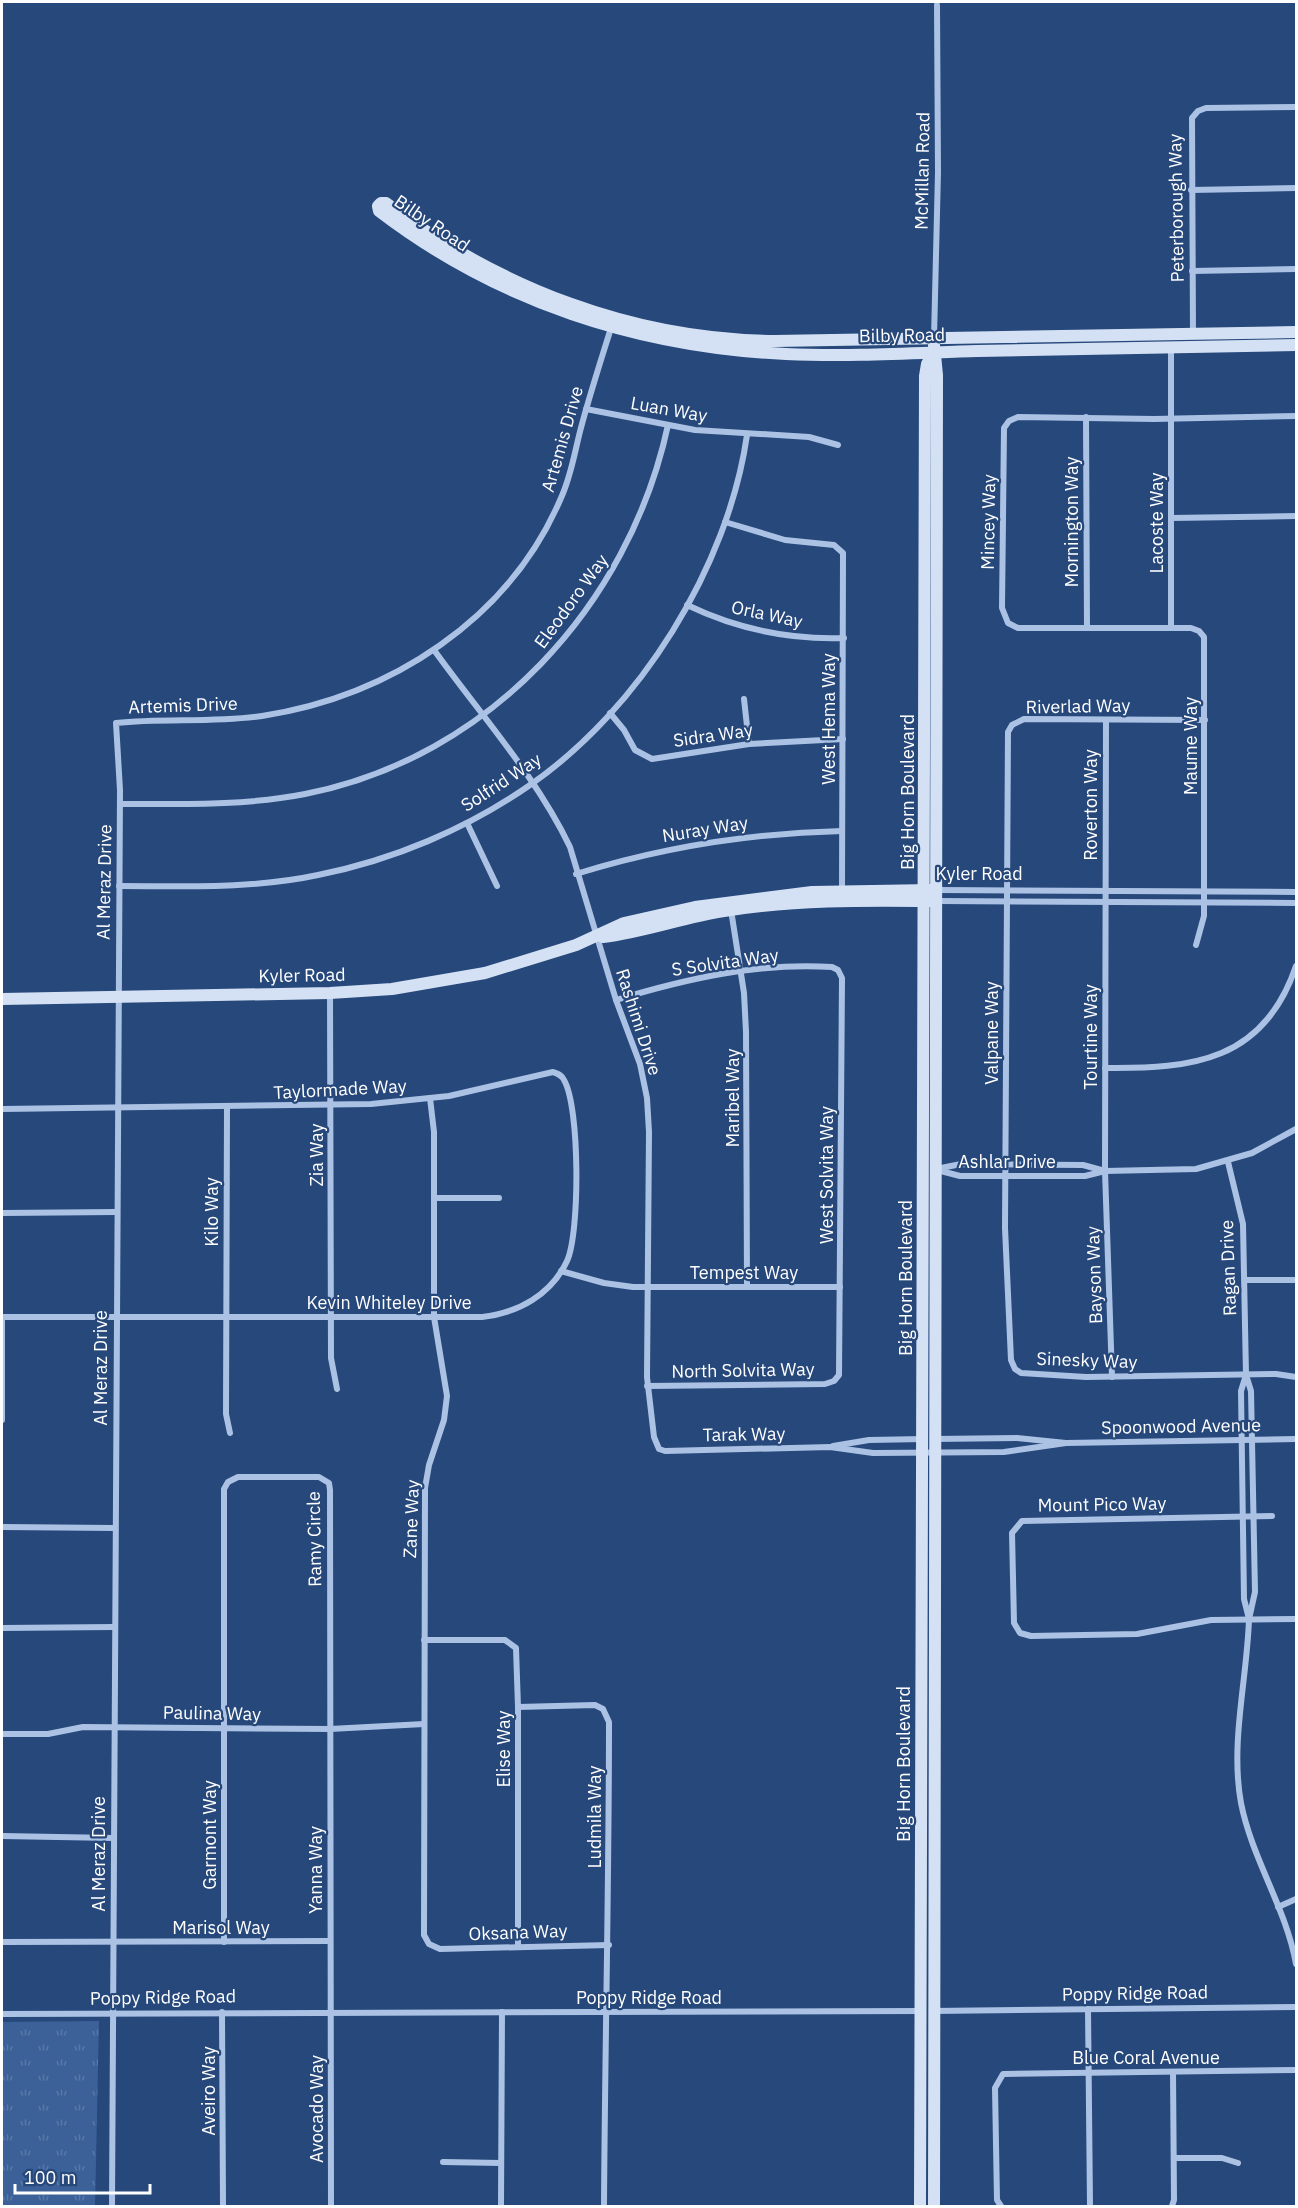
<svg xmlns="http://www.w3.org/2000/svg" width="1298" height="2208" viewBox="0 0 1298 2208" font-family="'IBM Plex Sans',sans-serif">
	<defs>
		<pattern id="grass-tufts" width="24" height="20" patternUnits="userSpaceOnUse" patternTransform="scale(1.5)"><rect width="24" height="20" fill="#3b6198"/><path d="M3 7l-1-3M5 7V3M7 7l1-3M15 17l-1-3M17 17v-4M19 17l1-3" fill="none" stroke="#5879a7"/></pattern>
	</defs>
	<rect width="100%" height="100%" fill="#27487b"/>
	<polygon fill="url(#grass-tufts)" points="99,2021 95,2206 2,2206 2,2022"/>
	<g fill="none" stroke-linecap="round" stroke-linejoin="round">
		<g stroke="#abc2e4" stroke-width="6">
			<polyline points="1191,190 1296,188"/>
			<polyline points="1192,271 1296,269"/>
			<polyline points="1193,334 1192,118 1198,111 1206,108 1296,107"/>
			<polyline points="934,338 938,172 937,5"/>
			<polyline points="586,409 695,430 809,437 838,445"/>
			<polyline points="1086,417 1087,628"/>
			<polyline points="1171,518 1296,516"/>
			<polyline points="725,522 785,540 834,545 843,553 842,890"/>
			<path d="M687,605C737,629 788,640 844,638"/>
			<polyline points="1171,628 1171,347"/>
			<path d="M434,650C480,714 536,776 570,847L616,1000L640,1064L647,1098L649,1132L647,1377L654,1437L659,1449L665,1451L830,1447L873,1453L1004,1452L1066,1443"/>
			<polyline points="744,699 749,744"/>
			<polyline points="610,713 624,730 635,750 652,759 749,744 843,739"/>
			<polyline points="1106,720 1105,1171 1112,1377"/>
			<polyline points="1205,720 1024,719 1012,725 1008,732 1005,1228 1011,1360 1015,1369 1021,1373 1086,1377 1276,1374 1296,1377"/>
			<path d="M120,804C182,804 244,806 305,794C489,758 629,606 668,425"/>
			<polyline points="467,823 497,886"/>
			<path d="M576,874C663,847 751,833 842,831"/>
			<path d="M119,886C185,886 253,889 318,875C393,860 467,829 530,785C640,709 728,567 747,435"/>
			<polyline points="937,890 1296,892"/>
			<polyline points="937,901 1296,903"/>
			<polyline points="731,910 744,993 746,1032 747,1287"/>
			<polyline points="1196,945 1204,916 1204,637 1199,631 1191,628 1018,628 1008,623 1002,608 1004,428 1009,421 1018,417 1154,419 1296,416"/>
			<polyline points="330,993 331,1358 337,1389"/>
			<path d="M616,1000C685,979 759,962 832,967L838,970L842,978L839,1375L834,1381L825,1384L647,1386"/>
			<path d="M1105,1068C1193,1069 1264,1061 1296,966"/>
			<polyline points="430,1098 434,1132 434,1317 447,1396 444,1420 429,1465 425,1488 424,1935 429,1944 440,1949 609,1945"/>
			<polyline points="227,1108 226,1414 230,1433"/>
			<path d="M2,1109L371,1104L449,1096L553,1072C558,1074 562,1075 564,1080C580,1107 580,1233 567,1261C551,1295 518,1313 482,1317H2"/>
			<polyline points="1228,1162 1243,1224 1246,1375 1251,1391 1255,1592 1249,1619"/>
			<polyline points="936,1169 961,1164 1083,1165 1105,1171 1196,1169 1252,1153 1296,1129"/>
			<polyline points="937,1170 960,1176 1085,1176 1105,1171"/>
			<polyline points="434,1198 499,1198"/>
			<polyline points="2,1213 116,1212"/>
			<polyline points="561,1271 604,1283 633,1287 840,1287"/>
			<polyline points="1245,1280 1296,1280"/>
			<path d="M1246,1375L1241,1391L1244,1599L1249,1619C1247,1680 1230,1743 1241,1803C1252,1859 1286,1908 1296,1964"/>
			<polyline points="2,1420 2,1317"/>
			<polyline points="934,1439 1017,1438 1066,1443 1296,1439"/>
			<polyline points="833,1446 869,1440 924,1439"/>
			<polyline points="1272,1516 1022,1521 1012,1533 1014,1623 1020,1633 1031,1636 1137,1634 1211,1620 1296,1619"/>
			<polyline points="2,1527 114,1528"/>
			<polyline points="2,1628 114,1627"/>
			<polyline points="424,1640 505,1640 516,1648 518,1707 518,1945"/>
			<path d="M518,1707L595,1705L603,1709L609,1722C609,1883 605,2045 604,2206"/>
			<polyline points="2,1734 48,1734 83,1727 330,1729 424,1724"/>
			<polyline points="2,1836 113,1838"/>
			<polyline points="1278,1907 1296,1899"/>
			<polyline points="2,1942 330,1941"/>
			<polyline points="224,1942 224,1489 228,1482 238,1477 319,1477 329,1483 330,1490 331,2206"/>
			<polyline points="1088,2009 1090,2206"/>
			<polyline points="932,2011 1296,2007"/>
			<polyline points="222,2012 223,2206"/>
			<polyline points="2,2014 922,2011"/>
			<polyline points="1174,2158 1222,2158 1238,2163"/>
			<polyline points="443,2162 501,2163"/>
			<path d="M112,2206L120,790L116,723C165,718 213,723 262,716C390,696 509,620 561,498C572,474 575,449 582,424C591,391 601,360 611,328"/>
			<polyline points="501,2206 502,2012"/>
			<polyline points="1001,2206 997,2200 995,2088 1003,2074 1296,2070"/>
			<polyline points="1172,2206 1174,2200 1173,2072"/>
		</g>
		<g stroke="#d4e1f4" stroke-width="12">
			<path d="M1296,332L775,341C633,340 499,288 386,203H381L378,206L379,211C498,302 638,347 786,354C850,357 914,353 977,351C1084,349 1190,346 1296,345"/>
			<path d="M603,937C644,932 684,917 724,911C793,900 862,900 931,901"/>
			<polyline points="2,999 330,993 392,989 485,973 576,945 624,923 695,907 812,892 932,890"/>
			<polyline points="920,2206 925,376 927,364 934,352"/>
			<polyline points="934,2206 937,375 934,345"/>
		</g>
	</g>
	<g text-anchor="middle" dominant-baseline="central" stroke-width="4.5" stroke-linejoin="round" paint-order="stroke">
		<g font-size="18" fill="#fff" stroke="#27487b">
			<text transform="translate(922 171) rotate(-89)">McMillan Road</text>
			<text transform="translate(1176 208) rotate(-91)">Peterborough Way</text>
			<text transform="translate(432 223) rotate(34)">Bilby Road</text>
			<text transform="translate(902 335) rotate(-1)">Bilby Road</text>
			<text transform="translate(669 409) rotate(10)">Luan Way</text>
			<text transform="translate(562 439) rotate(-74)">Artemis Drive</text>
			<text transform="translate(988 522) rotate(-89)">Mincey Way</text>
			<text transform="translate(1071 522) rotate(-90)">Mornington Way</text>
			<text transform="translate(1156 523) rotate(-90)">Lacoste Way</text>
			<text transform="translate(571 601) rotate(-54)">Eleodoro Way</text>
			<text transform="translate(767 614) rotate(12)">Orla Way</text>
			<text transform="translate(183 705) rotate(-2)">Artemis Drive</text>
			<text transform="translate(1078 706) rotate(-1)">Riverlad Way</text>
			<text transform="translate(828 719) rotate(-90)">West Hema Way</text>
			<text transform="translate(713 735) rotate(-8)">Sidra Way</text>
			<text transform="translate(1190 746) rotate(-90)">Maume Way</text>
			<text transform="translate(501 782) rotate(-33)">Solfrid Way</text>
			<text transform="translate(907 792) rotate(-90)">Big Horn Boulevard</text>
			<text transform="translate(1090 805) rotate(-90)">Roverton Way</text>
			<text transform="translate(705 829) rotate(-9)">Nuray Way</text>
			<text x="979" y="873">Kyler Road</text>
			<text transform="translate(104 882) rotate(-89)">Al Meraz Drive</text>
			<text transform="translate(725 962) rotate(-8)">S Solvita Way</text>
			<text transform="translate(302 975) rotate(-1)">Kyler Road</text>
			<text transform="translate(639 1022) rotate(72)">Rashimi Drive</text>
			<text transform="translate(991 1033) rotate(-90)">Valpane Way</text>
			<text transform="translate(1090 1037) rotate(-90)">Tourtine Way</text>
			<text transform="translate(340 1089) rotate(-3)">Taylormade Way</text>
			<text transform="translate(732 1098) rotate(-90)">Maribel Way</text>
			<text transform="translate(316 1155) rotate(-90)">Zia Way</text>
			<text x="1007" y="1161">Ashlar Drive</text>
			<text transform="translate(826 1175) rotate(-90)">West Solvita Way</text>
			<text transform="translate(211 1212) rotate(-90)">Kilo Way</text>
			<text transform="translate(1228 1268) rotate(-92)">Ragan Drive</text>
			<text x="744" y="1272">Tempest Way</text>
			<text transform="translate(1094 1275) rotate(-92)">Bayson Way</text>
			<text transform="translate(905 1278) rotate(-90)">Big Horn Boulevard</text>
			<text x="389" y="1302">Kevin Whiteley Drive</text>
			<text transform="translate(1087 1360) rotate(2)">Sinesky Way</text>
			<text transform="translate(100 1368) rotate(-90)">Al Meraz Drive</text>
			<text transform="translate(743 1370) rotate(-1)">North Solvita Way</text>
			<text transform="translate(1181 1426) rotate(-1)">Spoonwood Avenue</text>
			<text transform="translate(744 1434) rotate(-1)">Tarak Way</text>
			<text transform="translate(1102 1504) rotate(-1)">Mount Pico Way</text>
			<text transform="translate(411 1519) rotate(-88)">Zane Way</text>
			<text transform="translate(314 1539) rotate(-91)">Ramy Circle</text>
			<text transform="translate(212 1713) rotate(1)">Paulina Way</text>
			<text transform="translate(503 1749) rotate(-90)">Elise Way</text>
			<text transform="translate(903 1764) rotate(-90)">Big Horn Boulevard</text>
			<text transform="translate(594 1817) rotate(-90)">Ludmila Way</text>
			<text transform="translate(209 1835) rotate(-90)">Garmont Way</text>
			<text transform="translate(98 1854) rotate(-90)">Al Meraz Drive</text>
			<text transform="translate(315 1870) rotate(-90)">Yanna Way</text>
			<text x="221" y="1927">Marisol Way</text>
			<text transform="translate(518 1932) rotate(-2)">Oksana Way</text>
			<text transform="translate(1135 1993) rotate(-1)">Poppy Ridge Road</text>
			<text transform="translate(163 1997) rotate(-1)">Poppy Ridge Road</text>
			<text x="649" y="1997">Poppy Ridge Road</text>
			<text x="1146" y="2057">Blue Coral Avenue</text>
			<text transform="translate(208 2091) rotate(-90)">Aveiro Way</text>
			<text transform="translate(316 2109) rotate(-90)">Avocado Way</text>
		</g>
	</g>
	<rect width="1298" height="2208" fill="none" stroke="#ffffff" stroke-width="6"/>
	<path d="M15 2184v9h135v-9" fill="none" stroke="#ffffff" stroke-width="3"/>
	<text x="24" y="2184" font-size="18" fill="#ffffff" stroke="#27487b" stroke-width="4.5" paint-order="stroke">100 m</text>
</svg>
